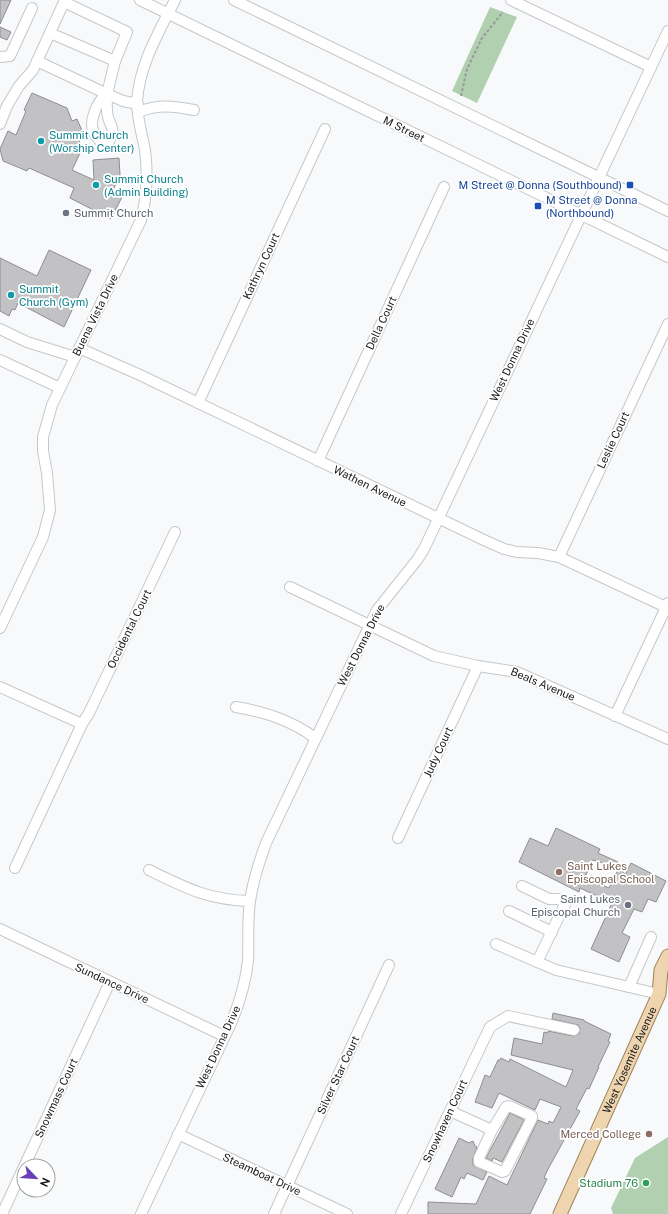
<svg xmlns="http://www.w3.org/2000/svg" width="668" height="1214" viewBox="0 0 668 1214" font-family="'Public Sans',sans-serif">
	<rect width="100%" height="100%" fill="#f8f9fb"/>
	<g fill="#b0d0b0">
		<polygon points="490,7 517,17 477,103 452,91"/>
		<polygon points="668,1137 668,1214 613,1214 611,1208 635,1158"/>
	</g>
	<g fill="#c2c2c4" stroke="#8e8e90">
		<polygon points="0,0 11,0 0,24"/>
		<polygon points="0,27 11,32 7,40 0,37"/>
		<polygon points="32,93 67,108 72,121 77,119 84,135 78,137 82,149 72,170 94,180 93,160 119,158 120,175 113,190 123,195 111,219 70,198 74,188 29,168 27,171 3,161 0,149 8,131 16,135 26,111 24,110"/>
		<polygon points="49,250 91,270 64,327 18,303 15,310 12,309 9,316 0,311 0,258 37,276"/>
		<polygon points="556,828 600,849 598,853 618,862 616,867 593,860 585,877 609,888 620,865 625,875 631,863 666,881 656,902 648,899 642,912 634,909 622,933 630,937 619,962 591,949 612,903 580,888 579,892 519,862 530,838 548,846"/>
		<polygon points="553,1013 584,1020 584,1021 611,1034 608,1041 610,1042 598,1067 599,1067 589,1089 587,1088 576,1109 580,1111 547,1171 544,1178 547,1179 530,1214 428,1214 428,1202 476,1204 489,1176 507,1185 538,1120 548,1124 549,1121 553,1123 561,1107 540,1099 535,1110 499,1093 492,1108 475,1102 485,1075 490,1077 498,1060 500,1060 501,1058 509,1062 510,1059 566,1087 573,1070 511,1055 514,1038 542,1044 544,1032 548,1033 548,1031 573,1036 579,1034 580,1028 578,1025 552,1019"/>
		<polygon points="510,1113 524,1120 502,1162 493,1158 492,1161 486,1158"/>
		<polygon points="459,1138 469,1143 473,1141 475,1146 477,1147 473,1158 473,1165 487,1172 483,1180 467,1173 464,1179 461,1177 452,1197 435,1189"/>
	</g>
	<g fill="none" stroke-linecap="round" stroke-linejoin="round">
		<defs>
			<g id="minor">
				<polyline points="140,0 668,257"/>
				<polyline points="234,0 668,211"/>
				<polyline points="511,0 651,67"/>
				<polyline points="0,57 10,56 32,8"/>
				<polyline points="37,61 107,94 115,61"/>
				<path d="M107,94C107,101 106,110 108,117C111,129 116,127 109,141H100C98,138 95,136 94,133C88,122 97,101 107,94Z"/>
				<polyline points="107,94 123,101 138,104"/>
				<path d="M138,112C159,104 173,106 194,110"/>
				<polyline points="0,124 7,106 19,86 33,70 64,2 127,32 115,61 50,33"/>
				<polyline points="0,329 27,342 75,357"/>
				<polyline points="79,348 140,375 486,541 504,549 517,552 538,553 559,557 668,608"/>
				<polyline points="0,360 60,388"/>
				<polyline points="198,403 325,129"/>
				<polyline points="318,461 444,187"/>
				<polyline points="559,557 668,324"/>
				<polyline points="290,587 434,656 478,666 517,672 668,739"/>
				<path d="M0,628L43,537L50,510L47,473L43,451V437L52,405L141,220C147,197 148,174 145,150C142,134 137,118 137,102C139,65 159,32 175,0"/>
				<polyline points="0,687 82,724"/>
				<path d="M236,707C265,712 291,720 315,738"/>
				<polyline points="615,716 668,603"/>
				<polyline points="398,838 478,666"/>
				<polyline points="15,868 82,724 89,713 175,532"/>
				<path d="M149,870C186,888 208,900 250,901"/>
				<polyline points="522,886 549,899 558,899 566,902 537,962"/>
				<polyline points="509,911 552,932"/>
				<polyline points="0,929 224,1036"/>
				<polyline points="496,944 556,970 659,994"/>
				<polyline points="629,987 651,937"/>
				<polyline points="450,1111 492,1130 479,1158 479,1162 502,1172 505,1171 532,1118 532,1116 509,1106 506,1107 492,1130"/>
				<polyline points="178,1134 347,1214"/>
				<polyline points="2,1214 110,982"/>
				<path d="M141,1214L232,1021C240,1001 246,981 248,960C249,940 247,921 250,901C253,881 259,862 266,843L377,610L417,560L424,549L668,31"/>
				<polyline points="274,1214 389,965"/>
				<polyline points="401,1214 490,1027 508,1016 574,1030"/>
			</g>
			<g id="major">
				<path id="s1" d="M560,1214L659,994L661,970L668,956"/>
			</g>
		</defs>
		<use href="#minor" stroke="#c5c7c9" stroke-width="12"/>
		<use href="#major" stroke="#9b8057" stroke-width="15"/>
		<polyline stroke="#98999a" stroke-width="2" stroke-dasharray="3 2" stroke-linecap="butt" points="461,96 467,69 482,38 503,12"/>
		<use href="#minor" stroke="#fff" stroke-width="10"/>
		<use href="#major" stroke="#eed4af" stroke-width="13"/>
	</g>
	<g fill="#0f9aa8" stroke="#fff" stroke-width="1.5">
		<circle cx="41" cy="141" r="4"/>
		<circle cx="96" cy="185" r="4"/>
		<circle cx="11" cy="295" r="4"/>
	</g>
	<g fill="#1a4fb4" stroke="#fff" stroke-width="1.5">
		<rect x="626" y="181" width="8" height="8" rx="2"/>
		<rect x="534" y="202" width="8" height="8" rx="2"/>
	</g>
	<g fill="#6b7280" stroke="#fff" stroke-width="1.5">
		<circle cx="66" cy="213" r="4"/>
		<circle cx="628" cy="905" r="4"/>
	</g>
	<g fill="#8d6e63" stroke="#fff" stroke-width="1.5">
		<circle cx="559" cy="872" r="4"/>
		<circle cx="649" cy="1134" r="4"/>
	</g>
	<circle fill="#2e9e5b" stroke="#fff" stroke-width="1.5" cx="646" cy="1183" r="4"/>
	<g text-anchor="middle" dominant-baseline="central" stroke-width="3.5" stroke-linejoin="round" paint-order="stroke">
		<g font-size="11" fill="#171818" stroke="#fff">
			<text transform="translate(404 129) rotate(26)">M Street</text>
			<text transform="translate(261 266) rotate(-65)">Kathryn Court</text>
			<text transform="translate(95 315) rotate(-64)">Buena Vista Drive</text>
			<text transform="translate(381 323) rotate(-65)">Della Court</text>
			<text transform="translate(512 360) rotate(-65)">West Donna Drive</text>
			<text transform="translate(613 440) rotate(-65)">Leslie Court</text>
			<text transform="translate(370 486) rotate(26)">Wathen Avenue</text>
			<text transform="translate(129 629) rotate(-64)">Occidental Court</text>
			<text transform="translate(361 645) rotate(-63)">West Donna Drive</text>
			<text transform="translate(543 684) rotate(23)">Beals Avenue</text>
			<text transform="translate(438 752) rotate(-65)">Judy Court</text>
			<text transform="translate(112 983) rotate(25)">Sundance Drive</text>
			<text transform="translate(218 1047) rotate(-65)">West Donna Drive</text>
			<text stroke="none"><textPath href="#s1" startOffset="169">West Yosemite Avenue</textPath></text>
			<text transform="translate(338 1075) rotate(-65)">Silver Star Court</text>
			<text transform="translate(56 1098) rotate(-65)">Snowmass Court</text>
			<text transform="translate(445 1121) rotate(-65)">Snowhaven Court</text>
			<text transform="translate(262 1174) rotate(25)">Steamboat Drive</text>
		</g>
		<g font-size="11" fill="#0d838f" stroke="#fff" text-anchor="start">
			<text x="49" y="135">Summit Church<tspan x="49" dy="13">(Worship Center)</tspan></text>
			<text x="104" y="179">Summit Church<tspan x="104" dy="13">(Admin Building)</tspan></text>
			<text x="19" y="289">Summit<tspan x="19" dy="13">Church (Gym)</tspan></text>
		</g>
		<g font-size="11" fill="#164399" stroke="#fff" text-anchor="end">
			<text x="622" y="185">M Street @ Donna (Southbound)</text>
			<text x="546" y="200" text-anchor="start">M Street @ Donna<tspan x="546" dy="13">(Northbound)</tspan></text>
		</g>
		<g font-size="11" fill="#5b616d" stroke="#fff" text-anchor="start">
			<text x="74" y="213">Summit Church</text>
			<text x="620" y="899" text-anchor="end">Saint Lukes<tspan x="620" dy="13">Episcopal Church</tspan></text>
		</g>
		<g font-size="11" fill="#785e54" stroke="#fff" text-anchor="start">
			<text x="567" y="866">Saint Lukes<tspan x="567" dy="13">Episcopal School</tspan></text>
			<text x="641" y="1134" text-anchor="end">Merced College</text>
		</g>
		<g font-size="11" fill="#27864d" stroke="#fff" text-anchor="end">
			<text x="638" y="1183">Stadium 76</text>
		</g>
	</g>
	<g transform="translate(36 1178) rotate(115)"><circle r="19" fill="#ffffff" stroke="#a2a3a3"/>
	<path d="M0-3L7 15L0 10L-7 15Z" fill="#693fb7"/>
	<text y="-6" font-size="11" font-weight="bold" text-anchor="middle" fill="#171818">N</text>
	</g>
</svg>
